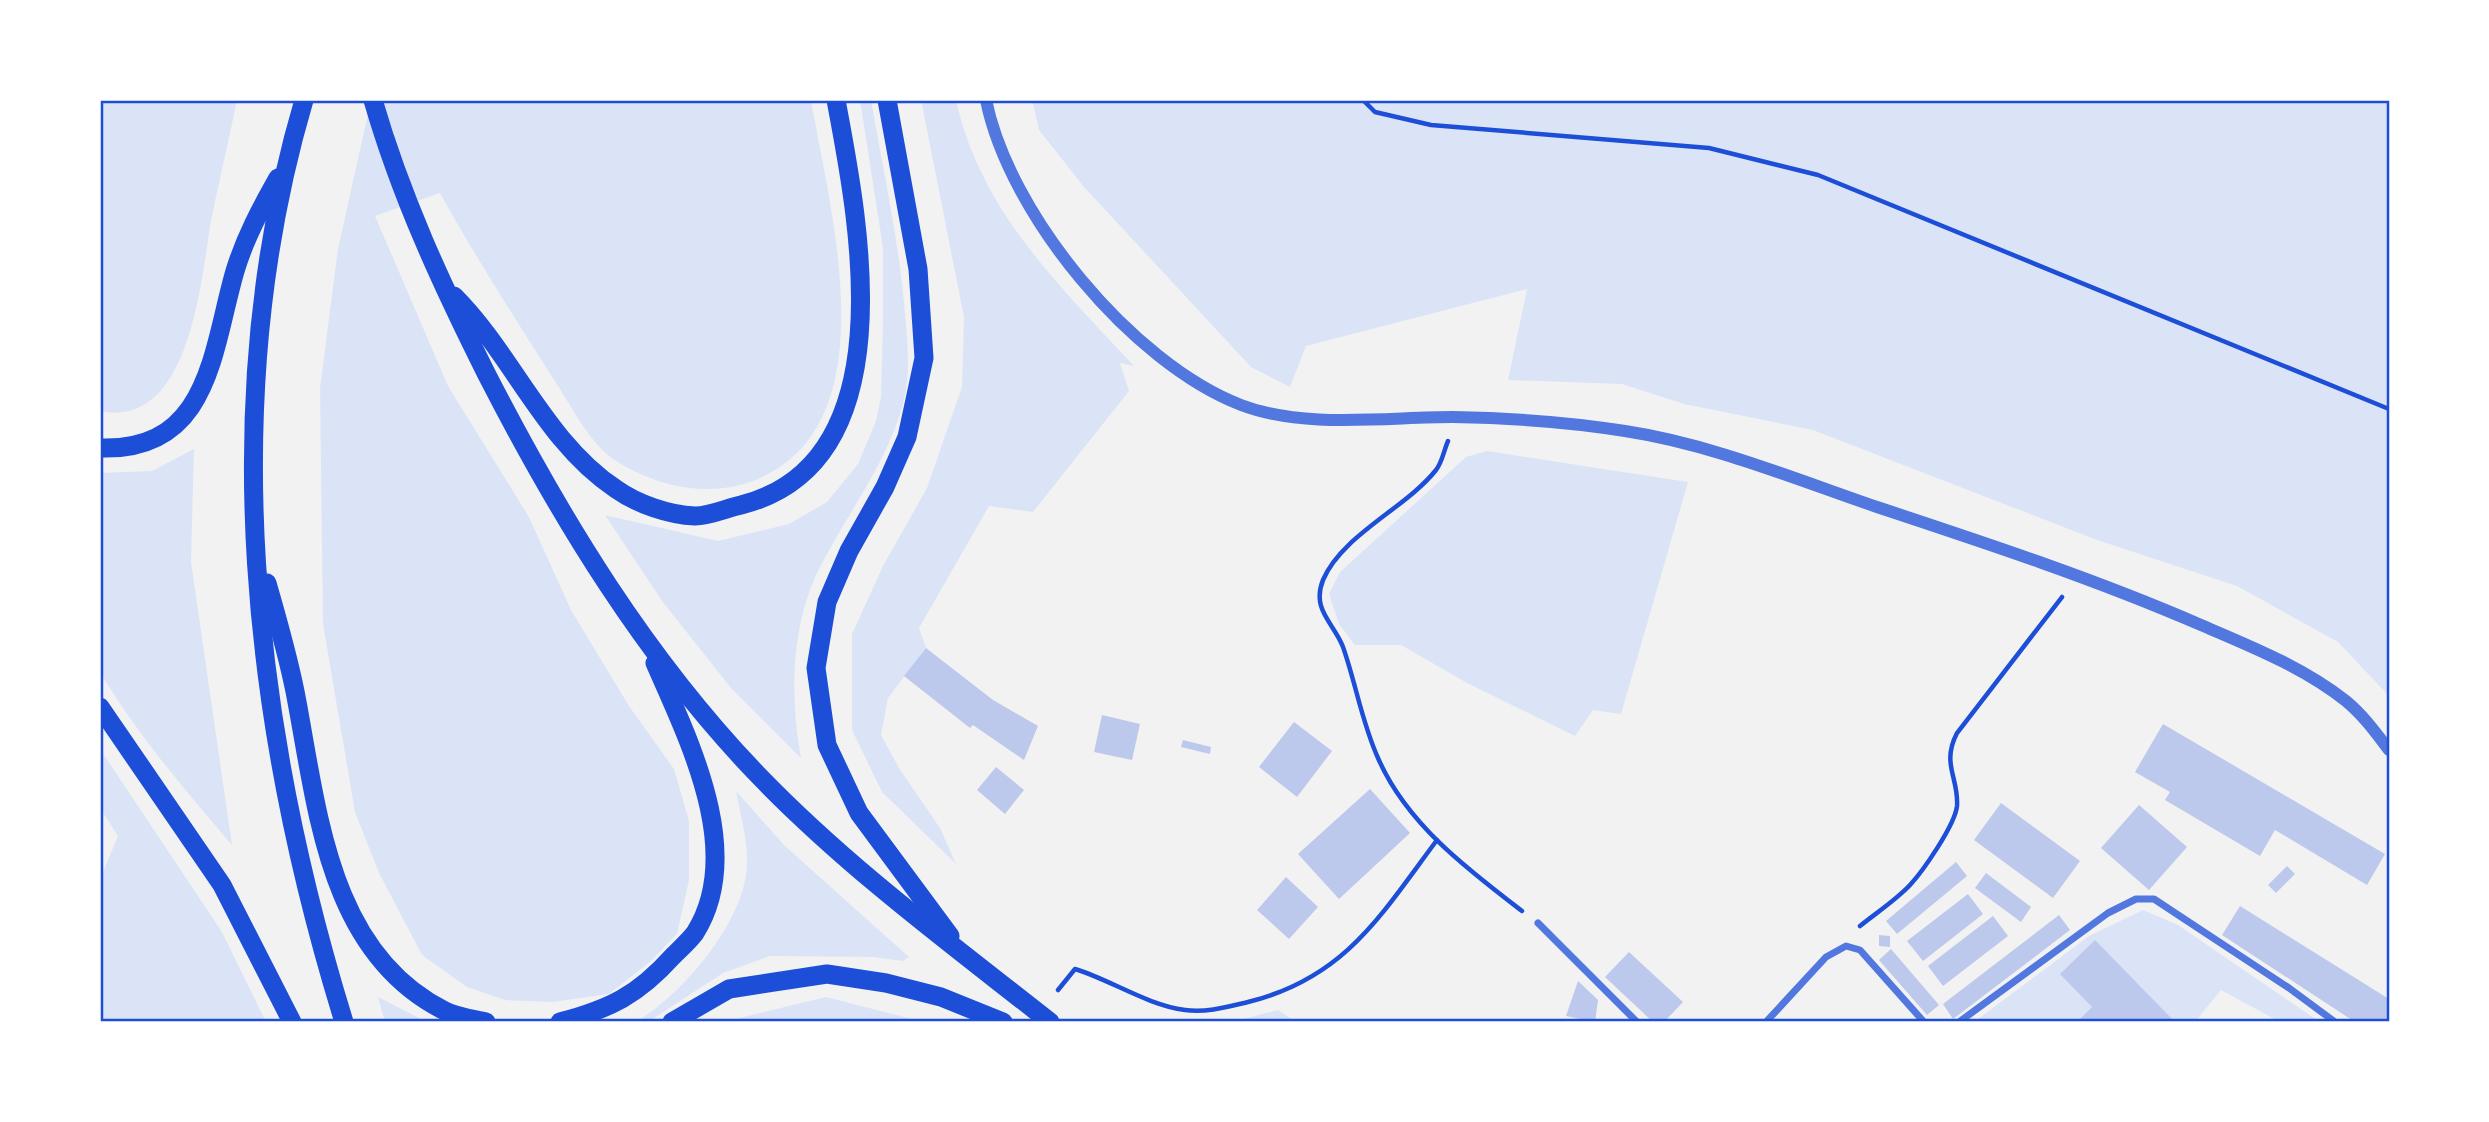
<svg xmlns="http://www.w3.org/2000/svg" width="2489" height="1122" viewBox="0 0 2489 1122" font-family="Helvetica,sans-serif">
	<rect width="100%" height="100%" fill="#f2f2f2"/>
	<g fill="#dbe4f7">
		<path d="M100,100H237C229,140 219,180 211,221C201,280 190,430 100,411Z"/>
		<path d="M371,100H811C830,212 895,437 744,484C700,497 651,484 613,459C589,442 572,407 556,383C516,320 476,258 440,193L375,216L448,386L529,517L571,610L629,706L674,769L689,821V880L677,934L651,961L609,994L552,1002L505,1000L467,987L422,955L379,873L355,812L323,624L320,388L338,249Z"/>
		<path d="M860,100H871C884,175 901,250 906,326C908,350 910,376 904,400C888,463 847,513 818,571C791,627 790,698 801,758L731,688L662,601L605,515L718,541L789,524L827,502L858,464L876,421L881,397L883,321V248Z"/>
		<path d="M921,100H956C981,212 1059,285 1134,366L1120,363L1129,391L1033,512L989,506L919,628L926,648L888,698L881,735L899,768L940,828L956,864L882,792L852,730V634L883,566L927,488L962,387L964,317Z"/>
		<polygon points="1032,100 2389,100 2389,696 2338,642 2237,586 2097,540 1813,430 1684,404 1622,384 1508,380 1527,289 1306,346 1290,387 1251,367 1084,187 1039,130"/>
		<path d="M194,449L191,562L232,845C185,790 137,734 100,672V473L152,471Z"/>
		<polygon points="1487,451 1688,482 1621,714 1593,710 1575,736 1467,683 1401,645 1355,645 1339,624 1329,594 1340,572 1466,457"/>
		<polygon points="100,749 222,932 266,1022 100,1022 100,879 118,836 100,808"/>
		<path d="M736,791L785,846L909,957L903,961L873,957L770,956L723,973L648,1022H636C683,994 745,921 747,865C748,840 740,814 736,791Z"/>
		<polygon points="2143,910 2178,925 2320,1022 2280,1022 2221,990 2195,1022 1974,1022 2089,936"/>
		<polygon points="378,997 427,1022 385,1022"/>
		<polygon points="826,997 924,1022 723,1022"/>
		<polygon points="1278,1010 1296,1022 1231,1022"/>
	</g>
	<g fill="#bdc9ec">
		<polygon points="926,648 993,700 1038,726 1024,760 973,725 970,728 904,676"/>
		<polygon points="1102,715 1140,724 1132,760 1094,752"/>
		<polygon points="1294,722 1332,751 1297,797 1259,767"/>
		<polygon points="2163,724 2385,854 2367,885 2275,830 2260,856 2165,800 2170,792 2135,772"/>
		<polygon points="1183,740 1211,747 1210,754 1181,747"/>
		<polygon points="996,767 1024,790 1005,814 977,790"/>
		<polygon points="1370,789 1410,833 1339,899 1298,854"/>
		<polygon points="2001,803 2080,861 2053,898 1974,840"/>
		<polygon points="2139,805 2187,847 2149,890 2101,848"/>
		<polygon points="1956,862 1967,876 1897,934 1886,921"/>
		<polygon points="2287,866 2295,874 2276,893 2268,885"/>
		<polygon points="1986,873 2031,907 2021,922 1975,888"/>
		<polygon points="1286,877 1318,907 1289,939 1257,910"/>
		<polygon points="1968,894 1983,914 1923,961 1907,941"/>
		<polygon points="2240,906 2389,999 2389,1022 2355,1022 2222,935"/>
		<polygon points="2059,915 2070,930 1953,1019 1943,1004"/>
		<polygon points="1993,916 2008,936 1943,986 1928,966"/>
		<polygon points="1879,935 1890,936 1890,947 1879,946"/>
		<polygon points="2095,940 2175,1022 2077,1022 2092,1007 2060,974"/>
		<polygon points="1891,949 1939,1005 1927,1015 1879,960"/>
		<polygon points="1629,952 1683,1002 1664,1022 1653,1022 1605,977"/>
		<polygon points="1578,981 1598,1000 1595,1022 1566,1016"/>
	</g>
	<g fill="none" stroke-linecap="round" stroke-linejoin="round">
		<g stroke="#1d4ed8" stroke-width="4.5">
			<polyline points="1363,100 1375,112 1431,125 1709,148 1818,175 2389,409"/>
			<path d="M1448,441C1444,450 1442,463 1436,470C1406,508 1342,535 1323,580C1311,610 1334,623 1343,647C1356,684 1362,723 1378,758C1406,823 1467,869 1522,911"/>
			<path d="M1860,926C1876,913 1896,900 1910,885C1923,871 1955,825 1957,806C1959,778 1941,764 1957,733L2062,597"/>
			<path d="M1058,990L1075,969C1111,980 1147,1005 1185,1010C1206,1013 1227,1007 1248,1002C1345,978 1381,915 1437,840"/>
		</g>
		<g stroke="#5277de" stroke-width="7">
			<polyline points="1538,923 1637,1022"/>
			<polyline points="1766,1022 1826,957 1846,946 1860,950 1924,1022"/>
			<polyline points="1959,1022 2108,913 2136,899 2154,899 2289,988 2335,1022"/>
		</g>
		<path stroke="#5277de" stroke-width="12" d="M986,100C1009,214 1132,363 1241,405C1303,429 1387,417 1453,417C1510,418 1569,422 1625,431C1711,444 1795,479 1877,507C1986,543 2095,579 2201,625C2250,646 2303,667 2346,701C2363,715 2376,733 2389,750"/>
		<g stroke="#1d4ed8" stroke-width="19">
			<path d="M304,100C215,401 253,727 344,1022"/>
			<path d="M373,100C401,197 442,285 487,375C561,519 646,659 759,776C848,868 950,943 1050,1022"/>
			<polyline points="887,100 918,269 924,358 907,437 885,487 849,551 827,602 816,668 827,745 859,813 950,936"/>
			<path d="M454,296C513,355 545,442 616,489C637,504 669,515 695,516C710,516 727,508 741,505C907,463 859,222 836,100"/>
			<path d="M100,448C210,452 212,350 235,271C245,238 261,208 278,178"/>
			<path d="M267,583C278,622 290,662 297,702C318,814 330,954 445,1011C457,1017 473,1019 486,1022"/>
			<polyline points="100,707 222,885 292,1022"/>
			<path d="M560,1022C610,1009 638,995 673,956C680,949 689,941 695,933C746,852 688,739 655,663"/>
			<polyline points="672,1022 729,989 827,974 886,983 941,997 1003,1022"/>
		</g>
	</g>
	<rect width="2489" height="1122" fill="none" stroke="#ffffff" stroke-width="203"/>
	<rect x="102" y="102" width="2286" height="918" fill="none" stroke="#1d4ed8" stroke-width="2.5"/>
</svg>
